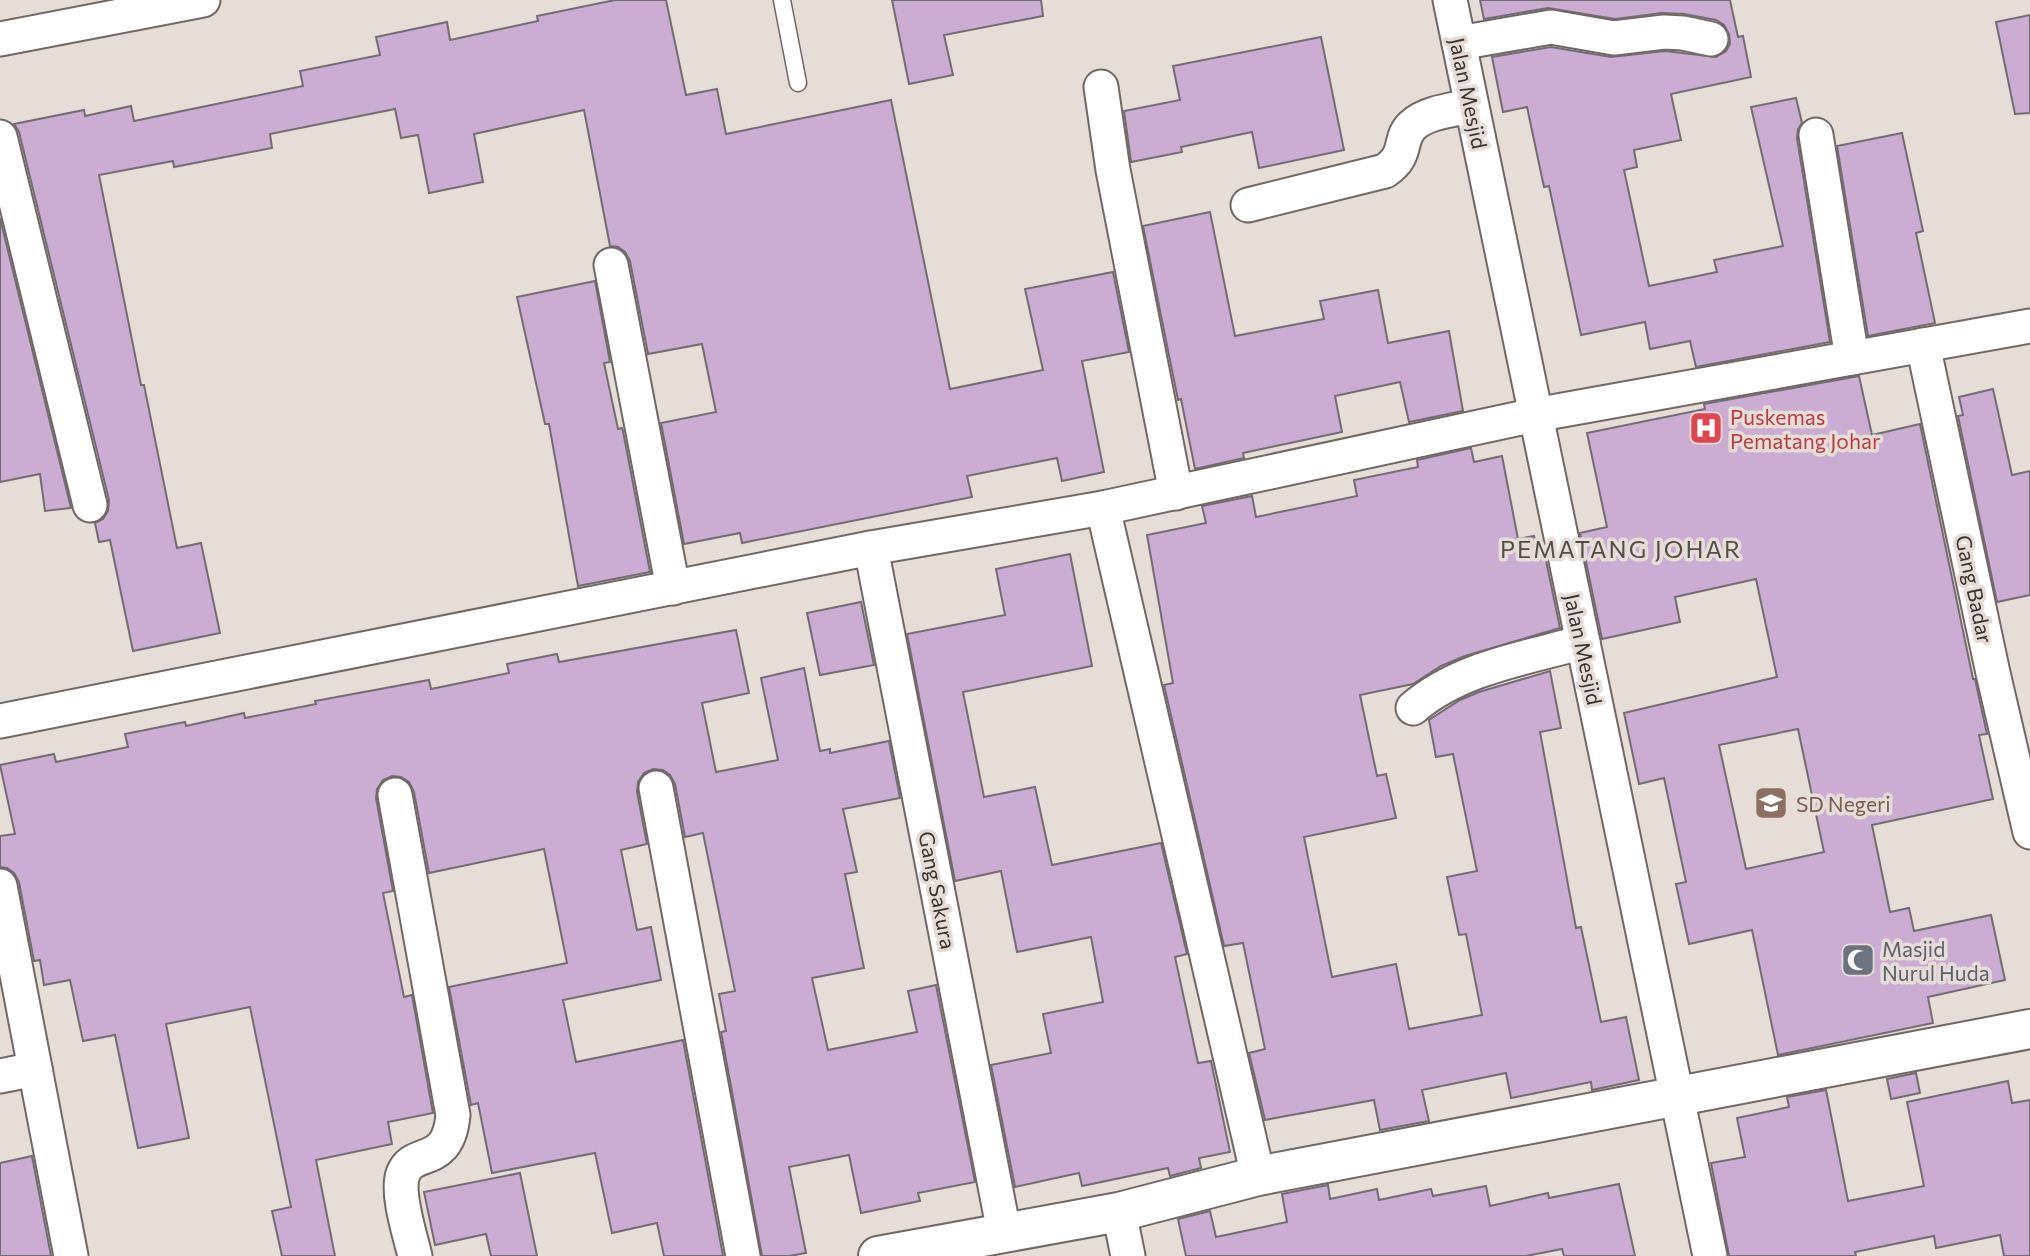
<svg xmlns="http://www.w3.org/2000/svg" width="2030" height="1256" viewBox="0 0 2030 1256" font-family="Commissioner,sans-serif">
	<rect width="100%" height="100%" fill="#e7ddd7"/>
	<g fill="#cbadd3" stroke="#726c73" stroke-width="2" fill-rule="evenodd">
		<polygon points="615,0 666,0 686,95 717,89 726,134 891,100 950,389 1043,370 1025,289 1113,272 1129,352 1082,361 1104,472 1062,481 1057,458 967,476 972,497 742,543 740,533 684,544 661,423 716,412 702,344 648,354 630,261 625,252 618,247 610,246 584,110 474,134 483,182 429,193 418,135 401,138 395,109 270,134 272,148 174,167 173,161 99,175 141,385 144,385 177,548 201,543 220,633 133,651 110,540 99,542 95,523 103,519 108,511 109,500 19,132 14,124 84,110 85,116 131,106 134,121 303,86 300,71 380,55 376,37 447,22 450,40 538,21 537,16"/>
		<polygon points="892,0 1041,0 1043,16 944,35 953,75 909,84"/>
		<polygon points="1480,0 1730,0 1738,37 1743,36 1751,77 1671,94 1681,140 1634,150 1637,167 1624,170 1649,286 1717,272 1714,260 1783,246 1751,107 1796,98 1802,123 1798,129 1797,138 1830,342 1696,367 1690,341 1650,349 1645,322 1581,335 1549,186 1544,187 1527,107 1503,112 1492,57 1551,47 1611,57 1665,51 1716,57 1726,51 1730,44 1729,34 1724,25 1716,20 1684,14 1662,13 1615,19 1548,8 1484,19"/>
		<polygon points="2030,15 2030,113 2015,114 1996,22"/>
		<polygon points="1321,37 1344,150 1259,168 1252,132 1181,147 1182,152 1131,162 1124,111 1180,100 1173,66"/>
		<polygon points="1902,133 1923,231 1916,233 1935,323 1868,336 1837,146"/>
		<polygon points="1210,212 1235,336 1324,319 1320,301 1378,290 1388,343 1449,331 1463,411 1409,422 1400,382 1335,396 1342,432 1243,453 1244,458 1195,469 1181,399 1178,400 1143,226"/>
		<polygon points="0,218 71,508 45,511 40,474 0,482"/>
		<polygon points="595,281 610,362 604,363 618,429 622,428 623,431 650,572 578,586 549,424 545,424 517,297"/>
		<path d="M1859,376L1872,435L1920,424L1973,679H1975L1987,734L1979,735L1993,799L1872,825L1890,912L1909,908L1914,931L1991,915L2005,980L1928,997L1933,1023L1778,1055L1752,930L1689,944L1676,884L1686,882L1664,778L1639,784L1624,713L1777,677L1756,579L1675,597L1680,622L1602,639L1580,533L1607,527L1587,433L1705,409L1704,404ZM1798,729L1824,852L1746,869L1719,745Z"/>
		<polygon points="1993,389 2012,475 2030,471 2030,595 1997,602 1958,416 1963,415 1959,397"/>
		<polygon points="1471,448 1474,462 1502,456 1518,539 1534,536 1536,542 1542,541 1560,628 1465,656 1441,666 1413,684 1360,695 1377,776 1386,774 1396,818 1304,837 1332,977 1396,964 1409,1029 1482,1015 1466,934 1459,935 1447,877 1477,871 1453,754 1436,757 1429,720 1460,700 1479,692 1550,671 1561,728 1540,732 1576,928 1581,927 1601,1022 1626,1017 1639,1080 1592,1090 1591,1082 1511,1098 1506,1073 1422,1090 1429,1121 1380,1130 1374,1100 1265,1120 1249,1053 1265,1049 1243,943 1224,946 1164,685 1173,683 1147,535 1206,523 1202,506 1252,496 1256,517 1357,496 1354,480 1418,467 1417,460"/>
		<polygon points="1070,554 1092,666 963,692 984,797 1035,787 1052,865 1161,843 1187,954 1175,957 1198,1063 1211,1061 1230,1152 1199,1158 1201,1168 1170,1176 1168,1168 1082,1186 1079,1173 1015,1187 991,1065 1051,1053 1043,1014 1103,1002 1091,937 1017,952 1001,871 955,881 907,634 1005,615 996,569"/>
		<polygon points="861,602 874,665 820,675 807,613"/>
		<polygon points="736,630 749,693 702,703 716,772 778,760 761,678 804,668 820,751 830,749 830,753 889,741 900,798 843,809 857,872 845,874 864,968 812,978 828,1050 917,1032 908,991 936,985 975,1182 918,1193 920,1201 861,1213 849,1155 789,1167 806,1253 789,1256 762,1256 721,1032 726,1031 719,994 735,991 703,833 685,837 675,784 670,775 663,770 653,769 644,773 638,782 637,792 647,844 621,850 637,930 651,927 661,980 563,1000 576,1062 683,1040 723,1256 664,1256 657,1223 612,1233 595,1153 492,1173 478,1103 471,1105 449,987 567,963 544,849 429,873 414,792 409,782 401,777 392,776 383,780 377,789 376,798 393,891 383,893 404,997 412,995 433,1113 388,1122 392,1144 316,1160 335,1256 282,1256 272,1211 291,1207 250,1007 166,1024 189,1138 138,1148 115,1035 83,1041 70,980 44,985 40,960 34,961 19,882 14,873 7,868 0,867 0,836 15,834 0,765 54,754 56,762 128,747 125,734 185,722 186,726 244,713 245,718 316,704 315,701 429,680 431,689 509,673 507,664 557,654 559,662"/>
		<polygon points="1916,1073 1920,1093 1891,1099 1887,1079"/>
		<polygon points="2008,1081 2012,1103 2030,1100 2030,1256 2004,1256 2000,1235 1936,1248 1934,1236 1855,1252 1856,1256 1729,1256 1711,1163 1745,1157 1737,1118 1789,1107 1787,1097 1826,1090 1848,1201 1924,1186 1907,1102"/>
		<polygon points="32,1156 51,1256 0,1256 0,1163"/>
		<polygon points="520,1173 537,1256 491,1256 486,1234 435,1245 424,1192"/>
		<polygon points="1619,1184 1635,1256 1564,1256 1562,1249 1526,1256 1186,1256 1178,1219 1210,1211 1216,1237 1287,1222 1282,1194 1328,1185 1330,1199 1377,1189 1379,1200 1431,1189 1433,1196 1486,1186 1490,1206 1548,1193 1549,1198"/>
	</g>
	<g fill="none" stroke-linecap="round" stroke-linejoin="round">
		<defs>
			<polyline id="service" points="782,0 798,83"/>
			<g id="minor">
				<polyline points="1450,0 1710,1256"/>
				<polyline points="0,39 203,0"/>
				<polyline points="1459,43 1551,27 1614,38 1664,32 1683,33 1711,39"/>
				<polyline points="1101,87 1113,170 1176,493"/>
				<polyline points="1816,135 1852,358"/>
				<polyline points="0,137 90,505"/>
				<path d="M1248,205L1385,171C1410,154 1397,139 1413,125C1427,112 1453,110 1471,106"/>
				<polyline points="611,265 673,588"/>
				<polyline points="1923,345 1993,673 2030,832"/>
				<polyline points="1103,508 1258,1176"/>
				<polyline points="871,548 1004,1232"/>
				<path d="M1413,708C1459,668 1526,658 1583,642"/>
				<polyline points="0,721 871,548 1103,508 1535,415 2030,326"/>
				<polyline points="656,788 743,1256"/>
				<path d="M395,795L453,1115C448,1169 413,1147 403,1174C396,1193 410,1235 415,1256"/>
				<polyline points="0,886 71,1256"/>
				<polyline points="0,1076 35,1069"/>
				<polyline points="1119,1212 1128,1256"/>
			</g>
			<polyline id="tertiary" points="878,1256 1119,1212 1258,1176 2030,1029"/>
		</defs>
		<use href="#service" stroke="#716863" stroke-width="19"/>
		<use href="#minor" stroke="#716863" stroke-width="37"/>
		<use href="#tertiary" stroke="#716863" stroke-width="42"/>
		<use href="#service" stroke="#fff" stroke-width="16"/>
		<use href="#minor" stroke="#fff" stroke-width="33"/>
		<use href="#tertiary" stroke="#fff" stroke-width="38"/>
	</g>
	<defs>
		<symbol id="hospital-square" viewBox="-11 -11 22 22"><rect x="-9" y="-9" width="18" height="18" rx="4" fill="#e0444e" stroke="#e7ddd7"/><path d="M-5-5h3v3.5h4V-5h3V5h-3V1.5h-4V5h-3Z" fill="#fff"/></symbol>
		<symbol id="school-square" viewBox="-11 -11 22 22"><rect x="-9" y="-9" width="18" height="18" rx="4" fill="#8d6e63" stroke="#e7ddd7"/><path d="M0-5L7-2L0 1L-7-2ZM-4 1L0 2.5L4 1V4Q0 6-4 4Z" fill="#fff"/></symbol>
		<symbol id="mosque-square" viewBox="-11 -11 22 22"><rect x="-9" y="-9" width="18" height="18" rx="4" fill="#6b7280" stroke="#e7ddd7"/><path d="M3.5-4.9A6 6 0 1 0 3.5 4.9A5 5 0 1 1 3.5-4.9Z" fill="#fff"/></symbol>
	</defs>
	<g fill-rule="evenodd">
		<use href="#hospital-square" x="1687" y="409" width="38" height="38"/>
		<use href="#school-square" x="1752" y="784" width="38" height="38"/>
		<use href="#mosque-square" x="1839" y="941" width="38" height="38"/>
	</g>
	<g text-anchor="middle" dominant-baseline="central" stroke-width="7" stroke-linejoin="round" paint-order="stroke">
		<g font-size="21" fill="#383432" stroke="#e7ddd7">
			<text transform="translate(1469 93) rotate(78)">Jalan Mesjid</text>
			<text transform="translate(1975 589) rotate(78)">Gang Badar</text>
			<text transform="translate(1584 649) rotate(78)">Jalan Mesjid</text>
			<text transform="translate(938 890) rotate(79)">Gang Sakura</text>
		</g>
		<g font-size="21" fill="#be3a42" stroke="#e7ddd7" text-anchor="start">
			<text x="1730" y="416">Puskemas<tspan x="1730" dy="24">Pematang Johar</tspan></text>
		</g>
		<g font-size="21" fill="#785e54" stroke="#e7ddd7" text-anchor="start">
			<text x="1796" y="803">SD Negeri</text>
		</g>
		<g font-size="21" fill="#5b616d" stroke="#e7ddd7" text-anchor="start">
			<text x="1882" y="948">Masjid<tspan x="1882" dy="24">Nurul Huda</tspan></text>
		</g>
		<g font-size="24" letter-spacing="2" fill="#544c47" stroke="#e7ddd7">
			<text x="1621" y="548">PEMATANG JOHAR</text>
		</g>
	</g>
</svg>
